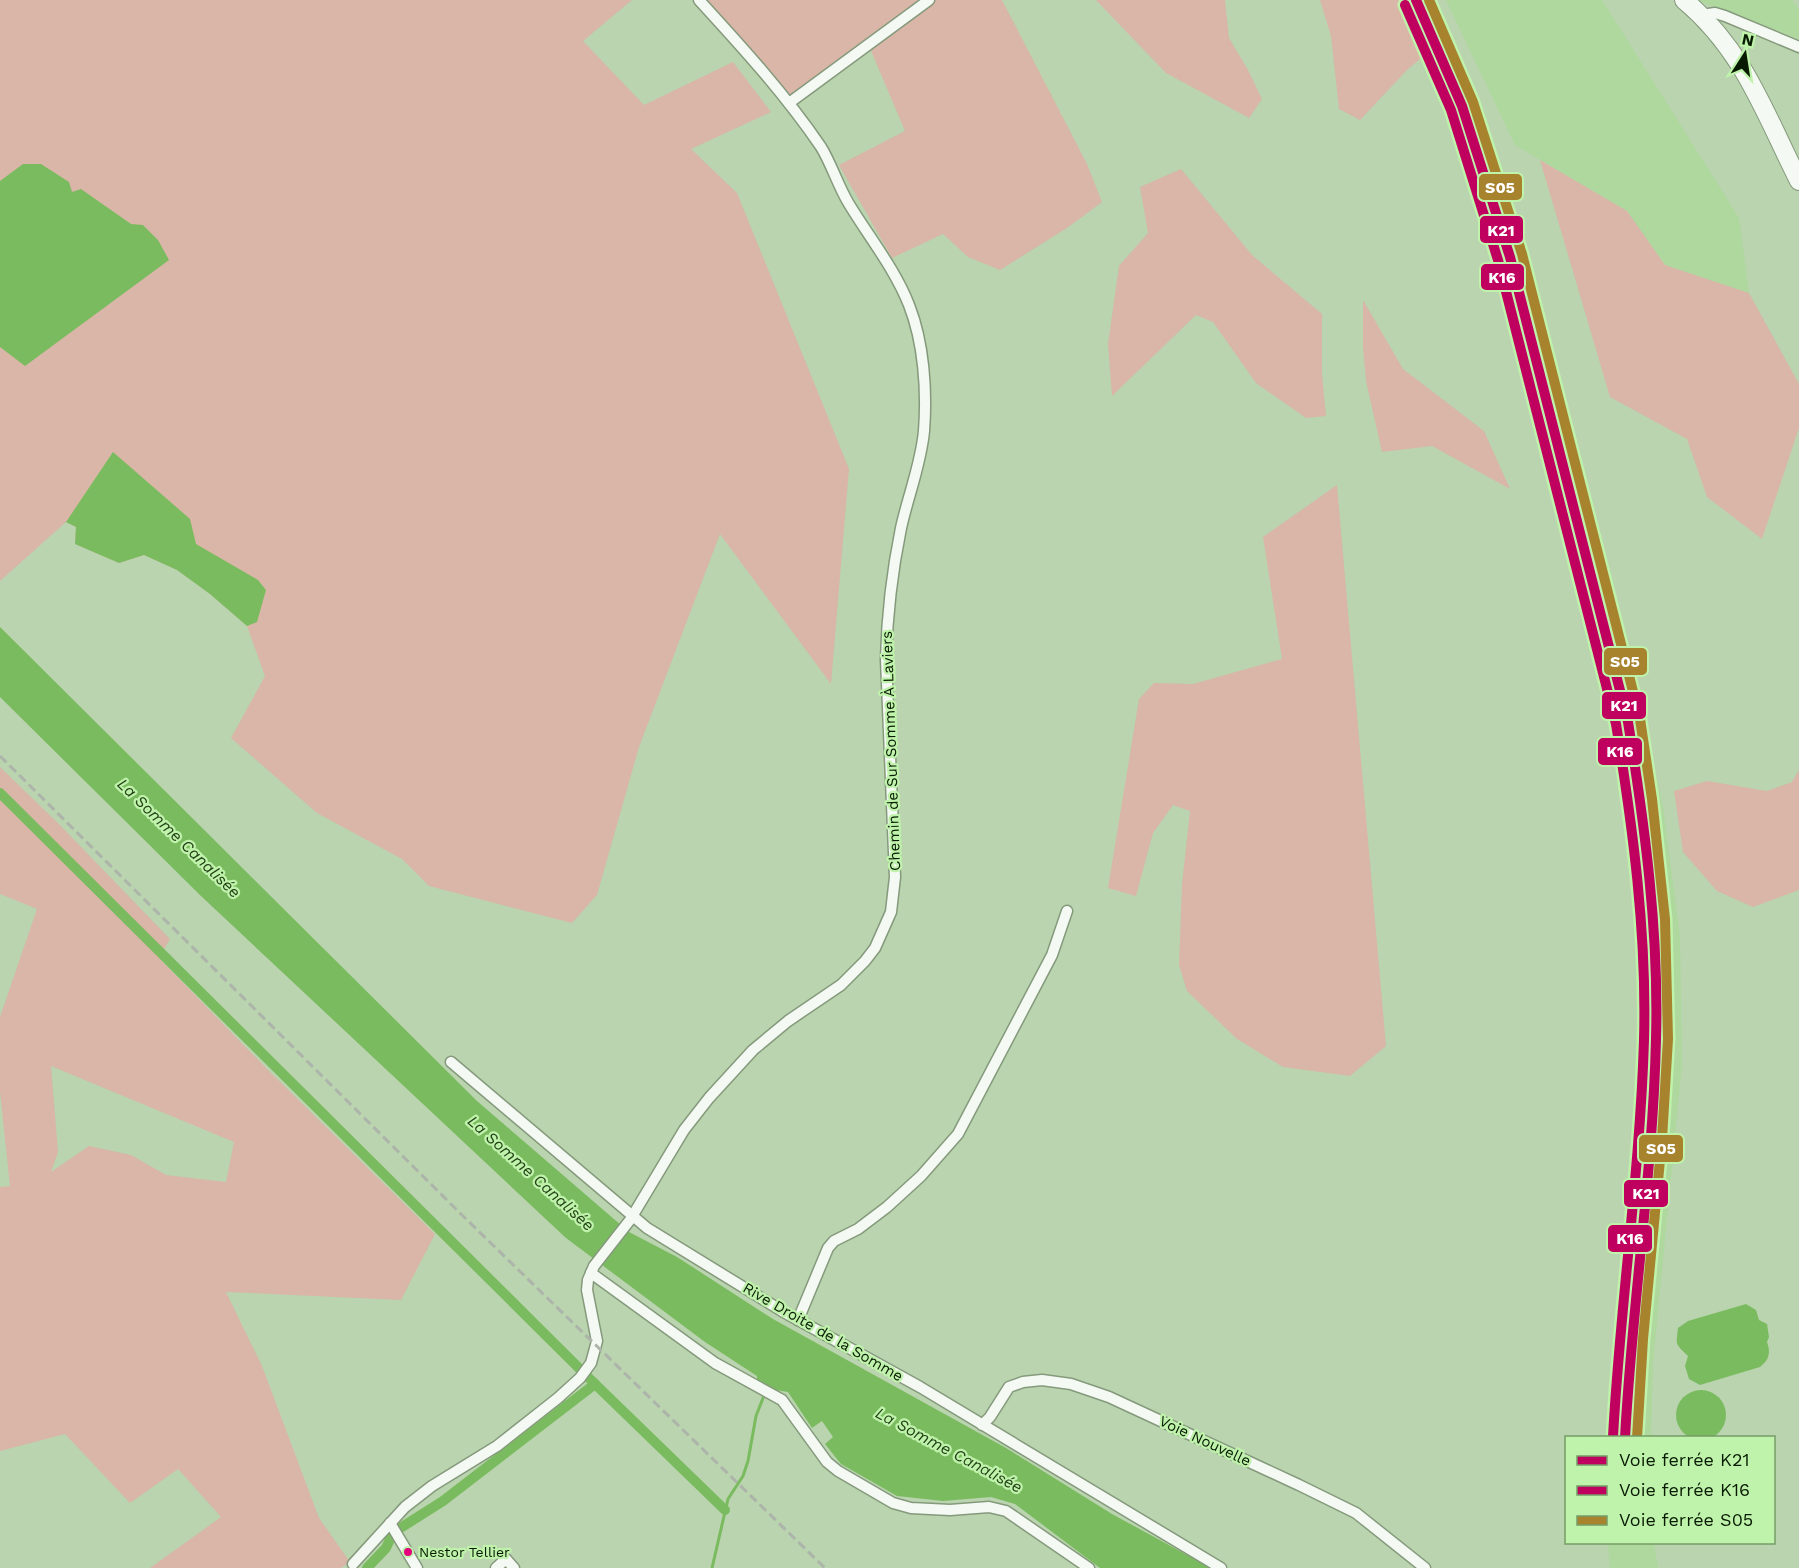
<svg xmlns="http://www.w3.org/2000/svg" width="1799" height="1568" viewBox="0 0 1799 1568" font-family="'Work Sans',sans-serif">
	<rect width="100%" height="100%" fill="#b9d4ae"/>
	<g fill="#aed89d">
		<polygon points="1402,0 1435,0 1492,138 1524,237 1614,586 1663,807 1680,936 1682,1064 1653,1363 1651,1437 1609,1437 1609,1414 1633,1176 1644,1039 1640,917 1631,821 1611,722 1509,298 1474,181 1427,53"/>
		<polygon points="1446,0 1602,0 1739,218 1749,293 1665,265 1627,211 1515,145"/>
		<polygon points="1697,0 1792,0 1799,10 1799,39"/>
		<polygon points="1608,1543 1654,1543 1658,1568 1610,1568"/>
	</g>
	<g fill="#d9b6a7" fill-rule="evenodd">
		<polygon points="0,0 632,0 583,41 644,105 733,62 771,112 691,149 737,193 849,469 831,684 720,534 639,747 597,895 572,923 429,886 402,859 317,813 231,738 265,676 247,626 210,594 177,570 144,555 119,563 75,544 76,527 66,522 0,581"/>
		<polygon points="699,0 1002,0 1087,164 1102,202 1067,228 1000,270 968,257 943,234 892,258 839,165 905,131 869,46 789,103"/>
		<polygon points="1096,0 1225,0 1229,38 1248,70 1262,99 1249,118 1166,73"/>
		<polygon points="1320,0 1402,0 1427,53 1407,70 1360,120 1339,109 1331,36"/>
		<polygon points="1540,160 1627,211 1665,265 1749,293 1799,384 1799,428 1762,539 1707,497 1687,439 1610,397"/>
		<polygon points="1181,169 1252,255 1322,314 1322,374 1326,416 1306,418 1256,383 1213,322 1196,315 1112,396 1108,344 1119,266 1148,233 1140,187"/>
		<polygon points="1363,300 1403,369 1484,431 1510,489 1432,446 1382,452 1366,381 1363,347"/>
		<polygon points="1337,485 1386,1046 1350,1076 1283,1067 1237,1039 1187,991 1179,965 1182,884 1190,811 1173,805 1153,833 1136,896 1108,888 1139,699 1154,683 1193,684 1282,659 1263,537"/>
		<path d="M0,767L58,823L170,939L159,958L268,1070L435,1234L401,1300L226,1292L262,1366L319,1518L350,1562L341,1568H150L221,1517L178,1469L130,1503L65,1434L0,1451V1187L10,1186L0,1092V1017L37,909L0,894ZM51,1066L234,1142L226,1182L166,1175L131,1155L89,1146L51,1172L58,1152Z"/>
		<polygon points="1799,770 1799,890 1753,907 1717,891 1683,852 1674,791 1707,781 1767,791 1792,782"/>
	</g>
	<g fill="#7bbb5f">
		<polygon points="23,164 41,164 69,182 72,192 81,189 131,224 143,225 158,240 169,260 25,366 0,347 0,181"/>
		<polygon points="113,452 190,519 196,544 258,580 266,590 257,622 247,626 210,594 177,570 144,555 119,563 75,544 76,527 66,522"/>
		<polygon points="0,627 477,1101 629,1232 677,1257 773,1319 1006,1448 1112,1514 1211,1568 1100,1568 1015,1504 991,1497 943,1501 897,1496 841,1464 825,1444 833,1437 822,1421 812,1428 788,1392 775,1390 757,1381 757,1376 705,1342 566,1238 201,896 0,697"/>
		<path d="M1746,1304L1756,1310L1759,1320L1767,1324L1769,1337L1767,1342C1771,1353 1769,1360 1760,1367L1700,1385L1689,1379L1685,1366L1688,1356C1675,1343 1676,1346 1678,1328L1688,1321Z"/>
		<circle cx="1701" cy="1415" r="25"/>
	</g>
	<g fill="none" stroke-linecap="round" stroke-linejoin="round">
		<polyline stroke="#7bbb5f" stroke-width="3" points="712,1568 728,1499 743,1476 748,1461 756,1416 765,1393"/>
		<g stroke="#7bbb5f" stroke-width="10">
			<polyline points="0,793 595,1384 725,1510"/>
			<polyline points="402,1527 443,1501 595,1384"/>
			<polyline points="367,1568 386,1548 391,1537"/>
		</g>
		<defs>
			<g id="street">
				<polyline points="1702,15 1715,13 1725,16 1799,47"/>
				<polyline points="789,103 929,0"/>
				<polyline points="451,1062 647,1228 782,1311 920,1387 1221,1568"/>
				<polyline points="591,1273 715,1363 782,1400 827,1462 838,1471 893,1503 911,1508 950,1510 989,1507 1006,1511 1089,1568"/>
				<polyline points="798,1320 828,1248 834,1241 858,1229 887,1207 921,1176 958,1134 1052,955 1067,911"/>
				<polyline points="982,1425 990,1417 1009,1387 1023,1382 1042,1380 1071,1384 1109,1397 1299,1485 1356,1513 1425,1568"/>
				<polyline points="390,1523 417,1568"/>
				<path d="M353,1564L405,1507L432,1486L497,1446L558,1398L580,1378L591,1363L597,1341L587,1290L588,1280L594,1266L630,1220L684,1130L709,1098L753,1050L788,1021L841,985L865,961L875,948L891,912L895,877L886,659C887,615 892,572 901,528C908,496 921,464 924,431C927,391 924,343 909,305C895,269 869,237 849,204C838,186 832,165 821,147C785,94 742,47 699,0"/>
				<polyline points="496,1568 506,1559 514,1568"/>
			</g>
			<path id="primary" d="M1684,0C1744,50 1765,114 1799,181"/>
		</defs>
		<use href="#street" stroke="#859a7c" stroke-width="13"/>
		<use href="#primary" stroke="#859a7c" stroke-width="20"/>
		<use href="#street" stroke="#f4f9f3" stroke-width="10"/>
		<use href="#primary" stroke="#f4f9f3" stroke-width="18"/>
		<polyline stroke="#adb4aa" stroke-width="3" stroke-dasharray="9 4.5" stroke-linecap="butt" points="0,756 463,1216 825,1568"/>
		<defs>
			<path id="rail-1" d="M1416,0L1462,106L1510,257L1628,722C1645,827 1659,932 1656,1039C1653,1172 1632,1304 1625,1438"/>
			<path id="rail-2" d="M1405,5L1451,110L1498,260L1616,724C1633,829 1647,934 1644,1040C1640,1173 1620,1305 1613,1437"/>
			<polyline id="rail-3" points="1429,0 1473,102 1522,254 1640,719 1652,799 1665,919 1668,1039 1662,1139 1643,1339 1637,1438"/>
		</defs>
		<use href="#rail-1" stroke="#bff2ab" stroke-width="15"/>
		<use href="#rail-2" stroke="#bff2ab" stroke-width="15"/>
		<use href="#rail-3" stroke="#bff2ab" stroke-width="15"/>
		<use href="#rail-1" stroke="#bf005f" stroke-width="10"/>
		<use href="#rail-2" stroke="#bf005f" stroke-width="10"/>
		<use href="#rail-3" stroke="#a7832d" stroke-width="10"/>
	</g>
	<circle fill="#e5007d" stroke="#bff2ab" stroke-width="2" cx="408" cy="1552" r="5"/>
	<g text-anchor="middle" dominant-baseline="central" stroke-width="4.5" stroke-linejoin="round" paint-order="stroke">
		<g font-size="14" fill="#081b02" stroke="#bff2ab" text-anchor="start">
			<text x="419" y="1552">Nestor Tellier</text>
		</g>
		<g font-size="15" fill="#081b02" stroke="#bff2ab">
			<text transform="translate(891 751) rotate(-92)">Chemin de Sur Somme À Laviers</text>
			<text transform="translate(823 1332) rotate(30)">Rive Droite de la Somme</text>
			<text transform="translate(1205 1441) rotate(25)">Voie Nouvelle</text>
		</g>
		<g font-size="16" font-style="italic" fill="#234216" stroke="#bff2ab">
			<text transform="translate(179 838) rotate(44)">La Somme Canalisée</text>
			<text transform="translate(531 1173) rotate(42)">La Somme Canalisée</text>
			<text transform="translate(949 1450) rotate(28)">La Somme Canalisée</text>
		</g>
	</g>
	<g stroke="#bff2ab" stroke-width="2">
		<rect x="1478" y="173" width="45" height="28" rx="6" fill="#a7832d"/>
		<rect x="1479" y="215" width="45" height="29" rx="6" fill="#bf005f"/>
		<rect x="1480" y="263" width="45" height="28" rx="6" fill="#bf005f"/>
		<rect x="1603" y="647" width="45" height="29" rx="6" fill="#a7832d"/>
		<rect x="1601" y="691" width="46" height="29" rx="6" fill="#bf005f"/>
		<rect x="1597" y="737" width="46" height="29" rx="6" fill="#bf005f"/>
		<rect x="1638" y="1134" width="46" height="29" rx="6" fill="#a7832d"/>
		<rect x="1623" y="1179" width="46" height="29" rx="6" fill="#bf005f"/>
		<rect x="1607" y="1224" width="46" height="29" rx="6" fill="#bf005f"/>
	</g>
	<g font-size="16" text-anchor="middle" font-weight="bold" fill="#fff">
		<text x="1500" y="193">S05</text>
		<text x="1501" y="236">K21</text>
		<text x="1502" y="283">K16</text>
		<text x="1625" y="667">S05</text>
		<text x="1624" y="711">K21</text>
		<text x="1620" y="757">K16</text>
		<text x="1661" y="1154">S05</text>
		<text x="1646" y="1199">K21</text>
		<text x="1630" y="1244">K16</text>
	</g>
	<rect x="1565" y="1436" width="210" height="108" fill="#bff2ab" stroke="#769c67" stroke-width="1.5"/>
	<rect x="1577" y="1456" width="30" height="9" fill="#bf005f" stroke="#769c67" stroke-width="1.5"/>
	<text x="1619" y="1466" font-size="18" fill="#081b02">Voie ferrée K21</text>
	<rect x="1577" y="1486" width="30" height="9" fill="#bf005f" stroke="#769c67" stroke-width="1.5"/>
	<text x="1619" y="1496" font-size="18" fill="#081b02">Voie ferrée K16</text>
	<rect x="1577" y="1516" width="30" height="9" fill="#a7832d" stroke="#769c67" stroke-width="1.5"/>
	<text x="1619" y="1526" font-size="18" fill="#081b02">Voie ferrée S05</text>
	<g transform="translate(1745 54) rotate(12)" stroke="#bff2ab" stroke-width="4.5" paint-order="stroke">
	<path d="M0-4.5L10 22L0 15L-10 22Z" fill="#081b02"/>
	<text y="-9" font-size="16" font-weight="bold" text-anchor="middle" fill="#081b02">N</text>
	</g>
</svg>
